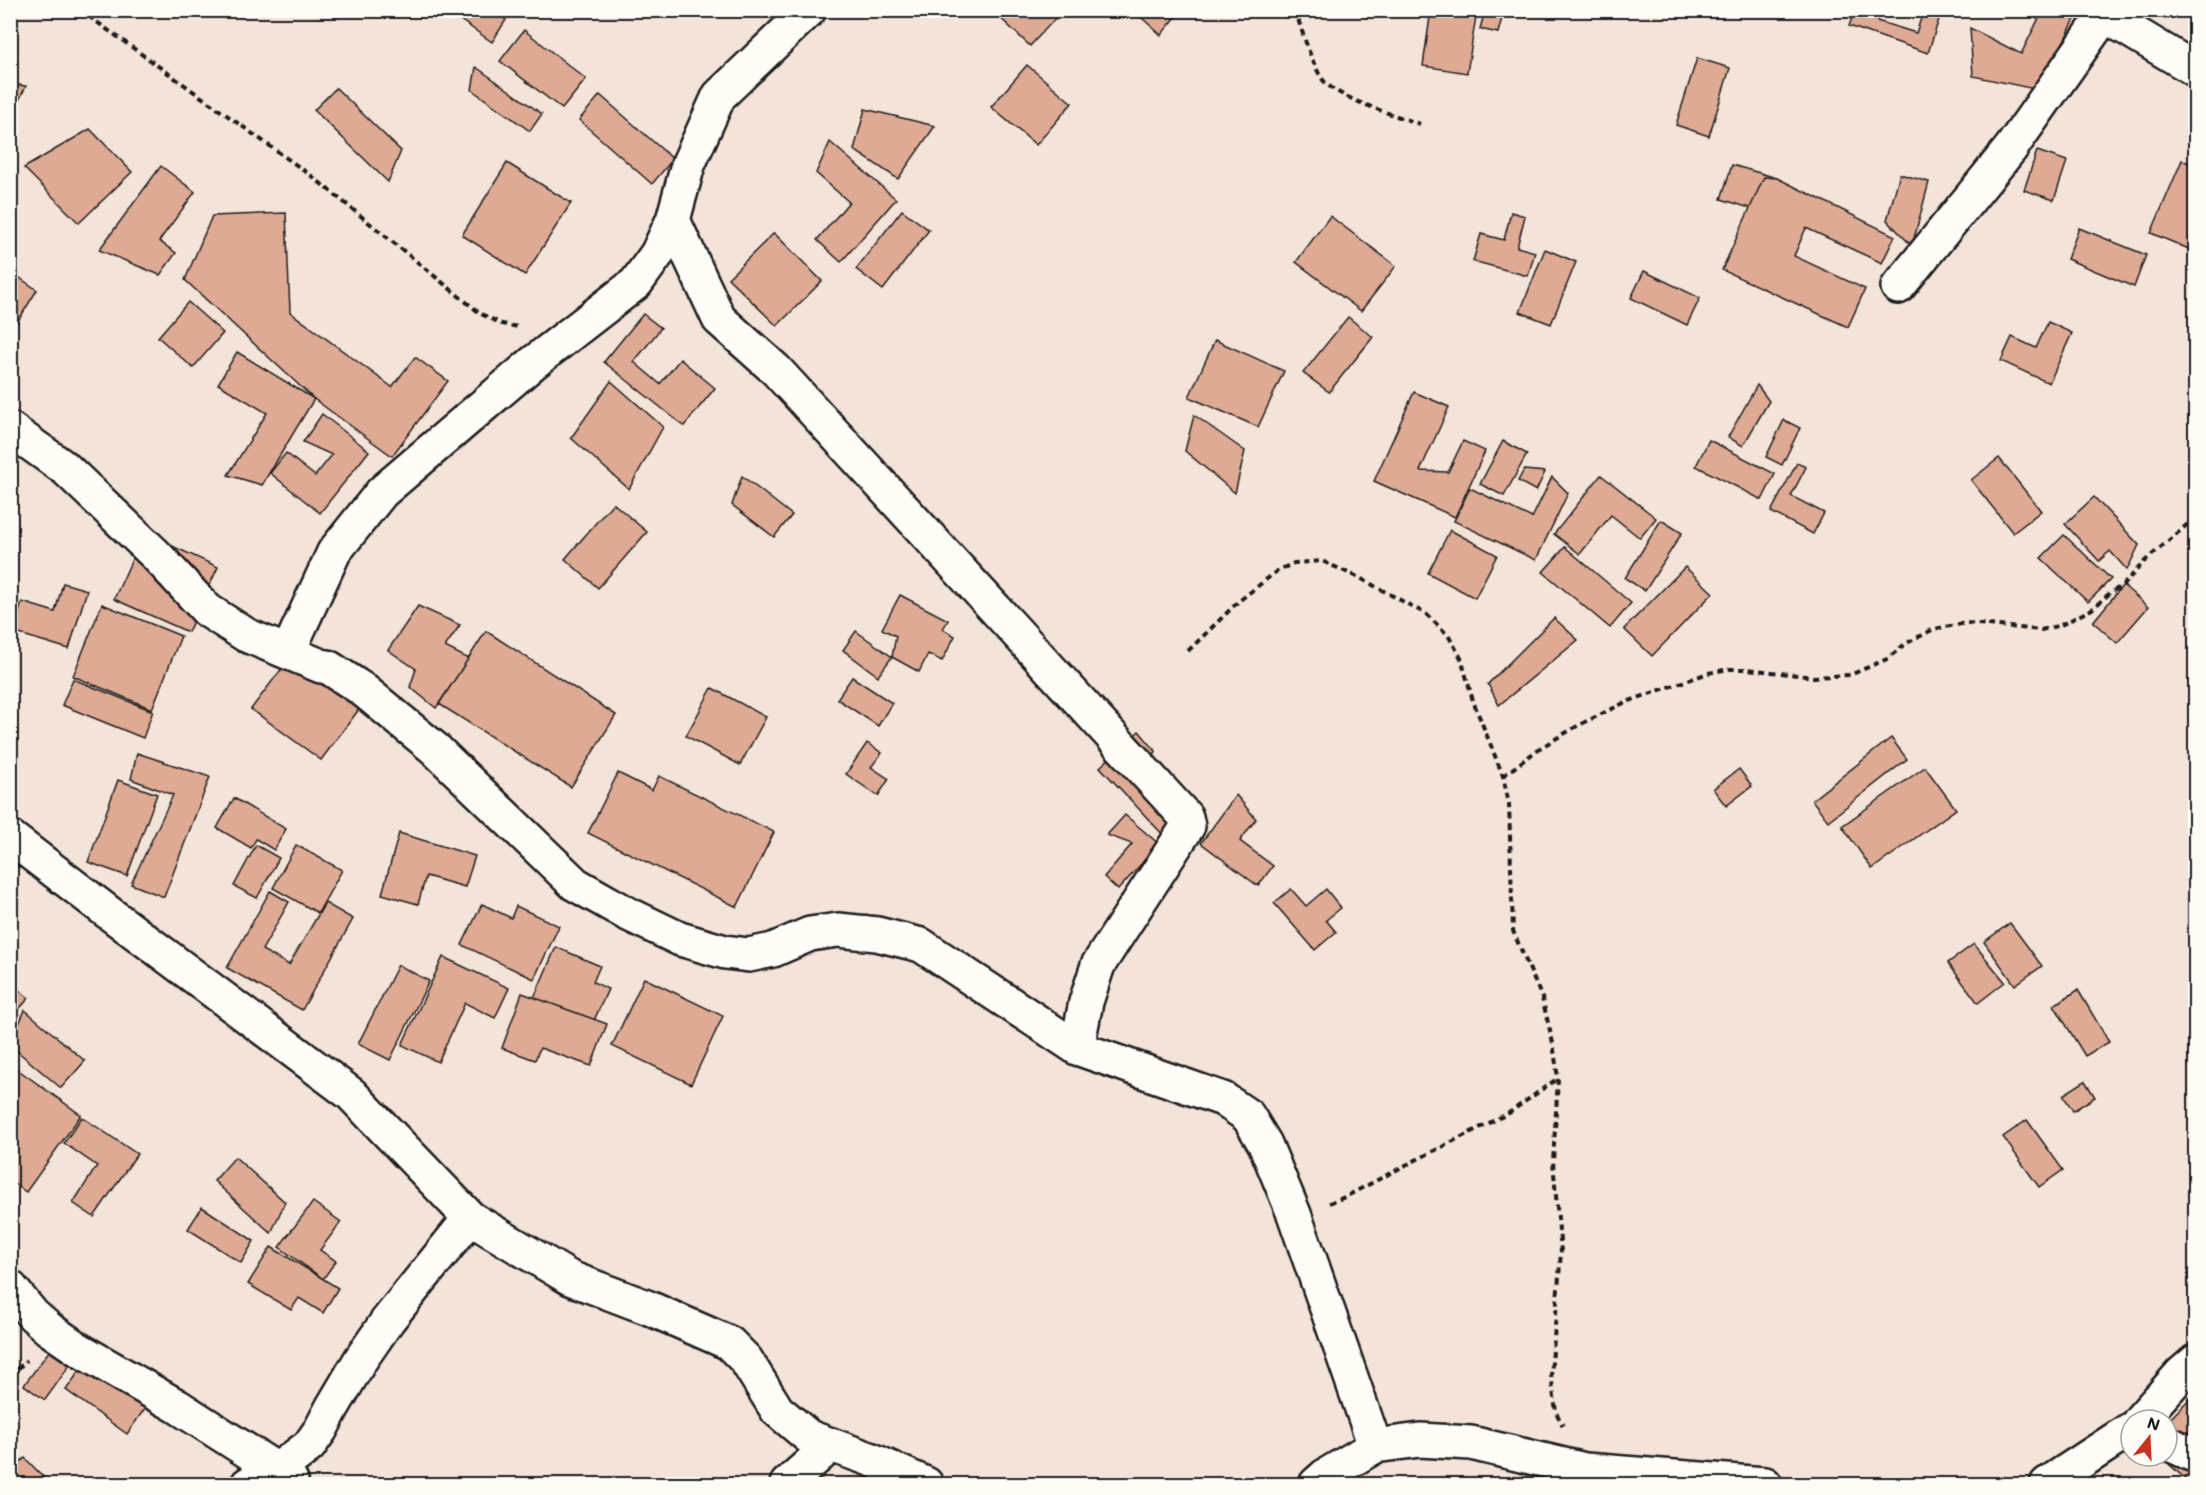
<svg xmlns="http://www.w3.org/2000/svg" width="2206" height="1495" viewBox="0 0 2206 1495" font-family="Mali,sans-serif">
	<rect width="100%" height="100%" fill="#f4e3d9"/>
	<filter id="ink" filterUnits="userSpaceOnUse"><feTurbulence type="fractalNoise" baseFrequency=".0167" numOctaves="2"/><feDisplacementMap in="SourceGraphic" scale="12" xChannelSelector="R" yChannelSelector="G"/><feConvolveMatrix kernelMatrix="1 2 1 2 8 2 1 2 1" color-interpolation-filters="sRGB"/></filter>
	<g filter="url(#ink)">
		<g fill="#dfaa94" stroke="#1c1c1c" stroke-width="1.5">
			<polygon points="446,10 492,10 506,20 492,42"/>
			<polygon points="992,10 1063,10 1030,46"/>
			<polygon points="1133,10 1182,10 1161,35"/>
			<polygon points="1431,10 1477,10 1467,73 1423,66"/>
			<polygon points="1485,10 1504,10 1498,33 1480,29"/>
			<polygon points="1855,10 1881,10 1877,21 1916,33 1924,10 1942,10 1928,53 1849,26"/>
			<polygon points="2043,10 2062,10 2076,17 2039,90 1973,76 1970,28 2021,54"/>
			<polygon points="524,30 586,79 562,109 500,61"/>
			<polygon points="1697,58 1730,68 1709,136 1676,125"/>
			<polygon points="1027,65 1072,103 1036,145 991,107"/>
			<polygon points="476,67 542,114 530,131 472,90"/>
			<polygon points="10,84 26,86 10,118"/>
			<polygon points="336,88 401,151 388,182 314,110"/>
			<polygon points="600,95 673,159 652,184 579,120"/>
			<polygon points="865,109 935,126 898,179 854,150"/>
			<polygon points="90,129 132,172 79,223 24,168"/>
			<polygon points="830,142 896,199 841,262 817,240 849,202 816,173"/>
			<polygon points="2037,151 2067,161 2054,200 2024,190"/>
			<polygon points="2182,160 2196,166 2196,252 2151,233"/>
			<polygon points="507,163 571,203 525,275 462,235"/>
			<polygon points="1732,165 1777,178 1766,213 1721,199"/>
			<polygon points="161,166 195,192 159,241 176,253 160,275 99,250"/>
			<polygon points="1900,174 1929,182 1912,246 1887,220"/>
			<polygon points="1764,177 1777,178 1895,236 1882,263 1806,228 1794,256 1865,289 1848,327 1722,270"/>
			<polygon points="902,210 929,230 883,290 856,269"/>
			<polygon points="1511,212 1525,216 1517,247 1535,252 1528,276 1473,261 1481,234 1504,240"/>
			<polygon points="286,213 290,312 392,387 415,357 448,381 392,456 314,399 185,280 212,216"/>
			<polygon points="1330,216 1396,266 1361,311 1296,262"/>
			<polygon points="2079,228 2146,255 2134,287 2067,259"/>
			<polygon points="774,233 822,281 777,326 728,278"/>
			<polygon points="1545,249 1576,262 1551,324 1520,312"/>
			<polygon points="10,271 37,290 10,334"/>
			<polygon points="1644,271 1700,298 1687,325 1631,298"/>
			<polygon points="188,302 223,333 193,368 158,337"/>
			<polygon points="643,314 661,328 634,362 660,384 680,359 715,388 684,426 604,362"/>
			<polygon points="1348,317 1373,337 1329,392 1303,373"/>
			<polygon points="2048,322 2072,333 2049,383 2001,361 2012,337 2036,348"/>
			<polygon points="1215,340 1284,371 1258,427 1189,397"/>
			<polygon points="237,352 314,399 262,485 228,475 267,413 218,384"/>
			<polygon points="611,381 663,427 629,489 571,438"/>
			<polygon points="1757,385 1769,401 1743,446 1728,437"/>
			<polygon points="1414,392 1449,407 1420,471 1448,472 1463,441 1485,451 1455,517 1374,481"/>
			<polygon points="322,414 369,451 320,513 270,473 286,453 315,476 332,455 303,442"/>
			<polygon points="1194,415 1245,451 1235,493 1185,451"/>
			<polygon points="1784,420 1800,428 1782,465 1766,457"/>
			<polygon points="1709,440 1775,474 1762,500 1696,466"/>
			<polygon points="1503,441 1527,454 1504,496 1480,484"/>
			<polygon points="1999,458 2041,511 2013,533 1971,480"/>
			<polygon points="1797,463 1806,467 1791,496 1824,513 1813,534 1771,512"/>
			<polygon points="1524,470 1545,472 1536,491 1518,481"/>
			<polygon points="1601,475 1656,518 1640,538 1611,515 1580,554 1554,534"/>
			<polygon points="742,476 792,515 774,537 732,505"/>
			<polygon points="1552,477 1568,493 1536,560 1454,521 1470,488 1532,518"/>
			<polygon points="2094,497 2139,545 2127,570 2110,551 2099,561 2065,524"/>
			<polygon points="613,503 647,532 598,588 565,559"/>
			<polygon points="1661,520 1682,533 1645,591 1625,578"/>
			<polygon points="1450,530 1497,555 1475,598 1428,573"/>
			<polygon points="144,533 218,567 188,632 114,599"/>
			<polygon points="2064,535 2111,579 2088,602 2041,558"/>
			<polygon points="1565,547 1631,603 1610,628 1543,572"/>
			<polygon points="1685,567 1713,593 1652,656 1624,629"/>
			<polygon points="63,583 87,590 69,649 13,632 22,602 55,612"/>
			<polygon points="2123,585 2148,607 2117,643 2093,622"/>
			<polygon points="900,595 948,620 943,629 955,636 942,661 928,654 919,672 892,657 896,636 882,629"/>
			<polygon points="102,604 181,636 152,709 73,676"/>
			<polygon points="418,606 460,625 445,647 469,659 436,708 410,687 416,669 388,650"/>
			<polygon points="1554,618 1578,640 1499,705 1488,684"/>
			<polygon points="486,631 616,715 571,787 439,704"/>
			<polygon points="856,631 892,657 878,676 843,650"/>
			<polygon points="286,663 311,681 321,666 360,708 321,760 251,709"/>
			<polygon points="852,677 892,703 878,726 837,699"/>
			<polygon points="73,679 153,711 143,738 62,705"/>
			<polygon points="712,688 766,717 740,765 686,736"/>
			<polygon points="1139,731 1156,751 1146,773 1186,817 1165,837 1100,767"/>
			<polygon points="1891,738 1907,759 1828,821 1812,800"/>
			<polygon points="867,743 882,753 871,767 889,779 878,796 846,774"/>
			<polygon points="137,753 210,777 164,897 131,884 173,795 131,779"/>
			<polygon points="1925,767 1956,809 1872,869 1842,826"/>
			<polygon points="1739,769 1752,786 1726,806 1713,789"/>
			<polygon points="618,773 652,790 659,776 774,832 737,907 588,833"/>
			<polygon points="118,780 157,794 127,876 88,862"/>
			<polygon points="1236,795 1256,819 1240,841 1273,866 1258,886 1201,843"/>
			<polygon points="234,798 286,829 274,850 256,839 251,848 217,828"/>
			<polygon points="1125,815 1159,844 1118,890 1104,877 1132,844 1107,835"/>
			<polygon points="399,833 475,856 465,887 426,876 418,904 382,894"/>
			<polygon points="256,845 279,858 257,898 234,886"/>
			<polygon points="296,845 342,870 318,913 273,888"/>
			<polygon points="1291,889 1306,906 1326,889 1341,908 1326,920 1336,932 1315,950 1274,903"/>
			<polygon points="270,891 289,902 262,950 289,965 325,903 353,919 302,1010 227,968"/>
			<polygon points="482,904 511,918 516,906 559,926 534,979 462,945"/>
			<polygon points="2010,923 2042,966 2015,985 1984,942"/>
			<polygon points="1974,944 2005,982 1978,1003 1948,963"/>
			<polygon points="556,947 600,966 593,982 608,989 592,1025 533,1000"/>
			<polygon points="443,957 509,988 495,1018 465,1003 438,1062 402,1045"/>
			<polygon points="398,965 429,981 390,1060 358,1044"/>
			<polygon points="644,978 723,1016 691,1084 612,1046"/>
			<polygon points="14,986 29,998 10,1019 10,990"/>
			<polygon points="2078,990 2109,1042 2085,1056 2054,1005"/>
			<polygon points="522,993 607,1024 591,1066 540,1048 535,1060 502,1048"/>
			<polygon points="25,1010 85,1061 61,1088 10,1045"/>
			<polygon points="10,1064 81,1115 26,1192 10,1181"/>
			<polygon points="2085,1081 2095,1097 2073,1111 2063,1095"/>
			<polygon points="82,1117 137,1154 94,1217 73,1203 97,1166 64,1143"/>
			<polygon points="2027,1120 2063,1170 2039,1187 2003,1137"/>
			<polygon points="235,1157 285,1202 271,1233 214,1181"/>
			<polygon points="313,1202 341,1222 320,1250 336,1261 323,1279 279,1247"/>
			<polygon points="202,1207 254,1241 241,1263 188,1229"/>
			<polygon points="271,1247 338,1288 323,1313 299,1298 291,1310 248,1284"/>
			<polygon points="55,1343 75,1358 45,1400 24,1385"/>
			<polygon points="85,1363 146,1407 127,1434 66,1390"/>
			<polygon points="2196,1392 2196,1428 2177,1448 2196,1465 2196,1484 2191,1484 2160,1456 2167,1456 2167,1422"/>
			<polygon points="25,1458 50,1484 10,1484 10,1471"/>
		</g>
		<g fill="none" stroke-linecap="round" stroke-linejoin="round">
			<defs>
				<g id="minor">
					<polyline points="2096,10 2196,70"/>
					<polyline points="673,220 719,319 776,370 1186,817 1188,826 1098,965 1086,1002 1077,1048"/>
					<polyline points="1898,287 2011,148 2104,16"/>
					<polyline points="10,429 66,469 156,555 207,610 246,635 321,666 328,667 362,689 434,748 575,884 626,913 680,939 725,952 749,955 773,950 810,934 838,930 877,934 921,945 1077,1048 1223,1099 1248,1116 1265,1144 1294,1214 1375,1446"/>
					<polyline points="288,652 334,552 382,492 533,363 636,283 657,254 673,220 688,165 719,96 809,10"/>
					<polyline points="10,837 113,916 351,1094 470,1218 570,1278 649,1308 729,1343 746,1360 777,1410 809,1437 870,1459 926,1484"/>
					<polyline points="10,1287 33,1315 49,1329 78,1349 177,1406 277,1470 291,1481"/>
					<polyline points="2140,1420 2182,1373 2196,1361"/>
					<polyline points="2167,1443 2196,1456"/>
					<polyline points="248,1484 277,1470 309,1446 321,1429 332,1408 361,1359 388,1320 470,1218"/>
					<polyline points="787,1484 831,1445"/>
					<polyline points="1316,1484 1325,1476 1375,1446 1420,1440 1471,1443 1585,1470 1765,1484"/>
					<polyline points="2047,1484 2131,1429"/>
				</g>
			</defs>
			<use href="#minor" stroke="#1c1c1c" stroke-width="38"/>
			<g stroke="#1c1c1c" stroke-width="4" stroke-dasharray="6 4.5" stroke-linecap="butt">
				<polyline points="80,10 313,177 481,314 502,324 518,327"/>
				<path d="M1295,10C1302,30 1311,63 1323,80C1336,98 1398,116 1420,124"/>
				<polyline points="10,489 14,480"/>
				<polyline points="1188,651 1239,601 1277,571 1294,563 1322,561 1360,578 1426,614 1448,635 1461,658 1473,701 1503,776 1509,804 1513,931 1542,998 1553,1043 1558,1078 1553,1162 1561,1252 1551,1375 1556,1412 1563,1426"/>
				<polyline points="1503,776 1540,748 1579,725 1624,703 1708,673 1729,669 1748,669 1813,677 1850,675 1887,659 1905,644 1934,629 1967,623 2041,630 2061,625 2092,609 2110,593 2123,585 2145,561 2196,517"/>
				<polyline points="1329,1203 1345,1197 1404,1166 1509,1113 1558,1078"/>
				<polyline points="10,1376 27,1360"/>
			</g>
			<use href="#minor" stroke="#fdfcf7" stroke-width="33"/>
		</g>
	</g>
	<rect width="2206" height="1495" fill="none" stroke="#fdfcf7" stroke-width="36"/>
	<rect x="18" y="18" width="2170" height="1459" fill="none" stroke="#1c1c1c" stroke-width="2" filter="url(#ink)"/>
	<g transform="translate(2149 1438) rotate(18)"><circle r="28" fill="#fdfcf7" stroke="#a3a29f" stroke-width="1.5"/>
	<path d="M0-4.5L10 22L0 15L-10 22Z" fill="#c8321e"/>
	<text y="-9" font-size="16" font-weight="bold" text-anchor="middle" fill="#1c1c1c">N</text>
	</g>
</svg>
